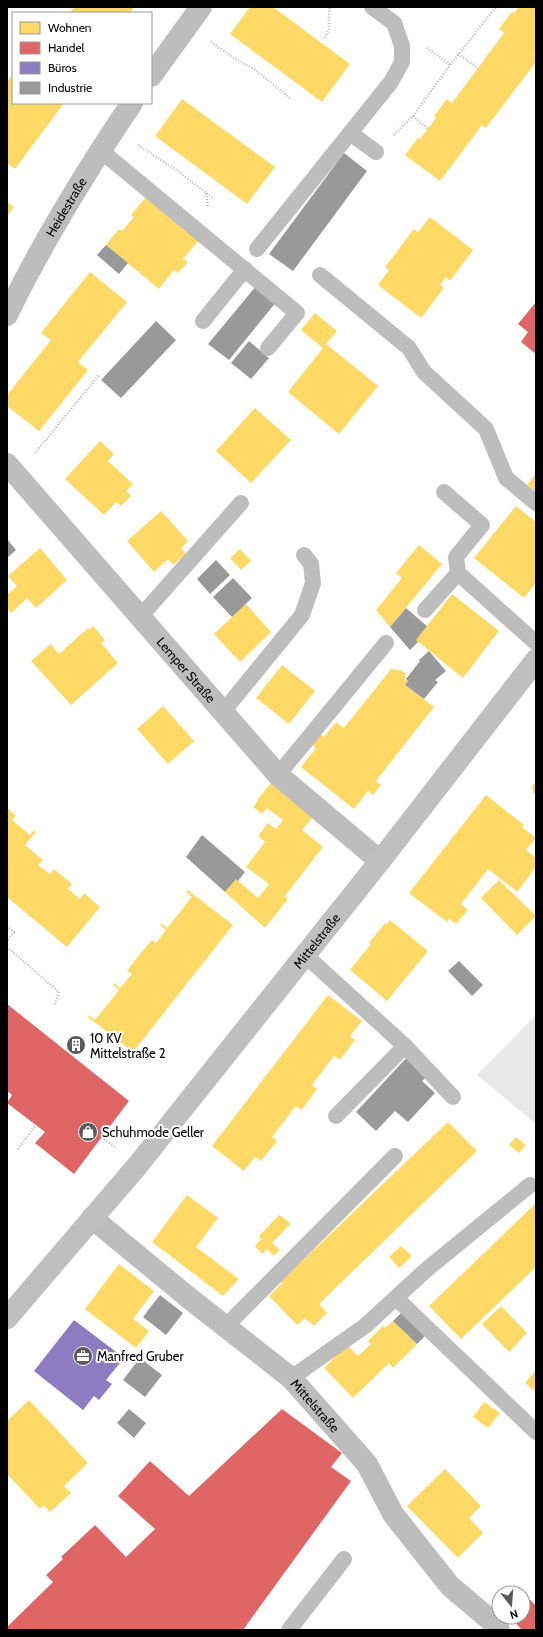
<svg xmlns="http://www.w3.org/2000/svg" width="543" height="1637" viewBox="0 0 543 1637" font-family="Cabin,sans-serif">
	<rect width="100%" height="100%" fill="#fff"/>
	<polygon fill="#e8e8e8" points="536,1015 536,1124 477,1075"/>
	<g fill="#ffd966">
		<polygon points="74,7 134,7 130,13 70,13"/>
		<polygon points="250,7 273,7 350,64 322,102 230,34"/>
		<polygon points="519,7 536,7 536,53 534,55 536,56 536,62 486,128 482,125 440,181 405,155 418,138 420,139 436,118 434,116 447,99 452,103 504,33 499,29 512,12 514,13"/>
		<polygon points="13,74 13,103 64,103 15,169 7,163 7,82"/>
		<polygon points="182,99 275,167 247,204 155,136"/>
		<polygon points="146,197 198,241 183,259 188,262 178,273 174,270 159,289 106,245 119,229 122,231 134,217 131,215"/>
		<polygon points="7,202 14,207 7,216"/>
		<polygon points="430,217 473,250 450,281 446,277 440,285 444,288 421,318 378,285 389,270 385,267 414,229 418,232"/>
		<polygon points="90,272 127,302 78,362 88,370 39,431 7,406 7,395 51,340 41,333"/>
		<polygon points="315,313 337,331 326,344 378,386 339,434 288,392 323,348 301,330"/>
		<polygon points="255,408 291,440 251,483 216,451"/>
		<polygon points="100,441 114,454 108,461 133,484 126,491 131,496 121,506 116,502 104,515 65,479"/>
		<polygon points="536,473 536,492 527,485"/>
		<polygon points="516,506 536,522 536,583 524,598 474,558"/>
		<polygon points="161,511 188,541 181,548 186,554 173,565 168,559 154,572 127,541"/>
		<polygon points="419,545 442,564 390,627 376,610 402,578 396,573"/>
		<polygon points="40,548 67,580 36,608 27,598 11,613 7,608 7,595 17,586 8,576"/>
		<polygon points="240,549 251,561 241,570 230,558"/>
		<polygon points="452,594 499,631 463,678 416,640"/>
		<polygon points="246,604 271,632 240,662 214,634"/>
		<polygon points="93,626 105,640 101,643 118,663 71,705 31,661 51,644 59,654 88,628 89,630"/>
		<polygon points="282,665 315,691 289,724 256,698"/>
		<polygon points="392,668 394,670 401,670 405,673 405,679 408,681 405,685 434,707 376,781 381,785 373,795 368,791 354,809 301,767 316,748 312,745 320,734 324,737 336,722 344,728"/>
		<polygon points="163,706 194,741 168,764 137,729"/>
		<polygon points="272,782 313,817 302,830 323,847 285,896 288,899 265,928 225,892 236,879 258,898 269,884 246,867 265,842 258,836 268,823 276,829 283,820 267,808 262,814 253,807 258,801 257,800"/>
		<polygon points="536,784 536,793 533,793 532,785"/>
		<polygon points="486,795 524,825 522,827 536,838 526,850 536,858 536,867 517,892 488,869 461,904 468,910 456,924 449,919 447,922 409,893"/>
		<polygon points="7,808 16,816 12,820 30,835 34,830 36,832 25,845 43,860 38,865 50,874 54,869 72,884 68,889 80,899 84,893 100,907 67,947 7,897"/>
		<polygon points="499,880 536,916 517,935 481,898"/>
		<polygon points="188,890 233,925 133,1052 88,1017 89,1015 95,1020 119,990 113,985 114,983 120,988 132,974 127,971 139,955 152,940 156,943 166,930 160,925 161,923 167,928 192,897 186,892"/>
		<polygon points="390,920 428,951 387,1001 350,970 371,944 369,943 385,923 387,924"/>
		<polygon points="328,995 362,1021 350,1036 355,1040 340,1060 334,1056 312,1085 317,1089 302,1110 296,1106 272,1137 277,1141 261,1161 255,1157 244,1171 212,1146"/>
		<polygon points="72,1038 83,1047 79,1052 68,1043"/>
		<polygon points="448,1122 477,1151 319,1304 327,1313 314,1326 305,1318 297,1325 269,1296 282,1283 280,1282"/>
		<polygon points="516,1137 526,1145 519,1153 509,1145"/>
		<polygon points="187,1195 218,1218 196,1247 239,1279 223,1296 152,1242"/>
		<polygon points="536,1203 536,1267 461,1339 429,1306"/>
		<polygon points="279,1215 291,1223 272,1243 280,1250 274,1256 267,1249 262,1254 255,1246 261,1239 259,1236"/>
		<polygon points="401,1246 412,1256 399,1268 389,1257"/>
		<polygon points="119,1264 154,1291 133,1319 149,1331 136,1348 85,1309"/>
		<polygon points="501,1306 527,1333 509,1352 482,1324"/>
		<polygon points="393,1321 417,1344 393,1368 389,1363 353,1398 324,1368 347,1345 358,1356 371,1344 368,1341 383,1326 385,1328"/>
		<polygon points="536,1370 536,1392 525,1383"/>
		<polygon points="29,1400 88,1463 64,1486 71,1493 50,1512 43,1505 40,1509 7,1474 7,1421"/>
		<polygon points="484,1402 500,1413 488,1428 473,1417"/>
		<polygon points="445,1469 481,1506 469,1518 483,1533 458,1558 407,1506"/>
	</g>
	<g fill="#e06666">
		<polygon points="536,302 536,354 521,342 528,332 518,324"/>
		<polygon points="7,1004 129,1101 74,1174 35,1143 45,1132 7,1103 12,1095 7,1091"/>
		<polygon points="282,1409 342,1453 331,1467 351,1481 243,1630 7,1630 7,1627 53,1582 46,1575 63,1559 61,1557 95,1525 126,1557 155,1529 118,1496 150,1461 189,1496"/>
		<polygon points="519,1588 536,1606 536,1627 533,1630 522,1630 510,1617 523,1617 523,1593 514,1593"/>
	</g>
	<polygon fill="#8e7cc3" points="74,1320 124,1358 106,1380 112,1384 99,1400 94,1396 83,1410 34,1371"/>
	<g fill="#999">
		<polygon points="344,153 367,171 293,271 269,254"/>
		<polygon points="106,245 128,263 119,274 97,255"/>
		<polygon points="257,285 277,301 229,360 208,344"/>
		<polygon points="156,321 176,340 121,398 101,380"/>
		<polygon points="249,341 269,358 251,379 231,363"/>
		<polygon points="7,539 16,550 7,558"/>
		<polygon points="216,560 230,575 210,594 197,579"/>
		<polygon points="233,578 252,598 232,617 213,597"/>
		<polygon points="406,608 427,626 416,640 418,642 410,650 390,627"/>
		<polygon points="429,651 446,671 435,680 438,682 424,699 405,685 408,681 406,679 420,661 419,660"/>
		<polygon points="202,835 245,872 238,881 236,879 225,892 186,857"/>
		<polygon points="459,961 483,985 472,996 448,971"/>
		<polygon points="410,1054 430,1074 422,1081 435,1093 408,1122 395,1111 376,1131 356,1112"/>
		<polygon points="160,1295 183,1313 166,1335 143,1317"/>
		<polygon points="403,1311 426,1335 417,1344 393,1321"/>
		<polygon points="140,1358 162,1375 145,1397 123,1380"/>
		<polygon points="129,1409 146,1423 134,1438 117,1423"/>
	</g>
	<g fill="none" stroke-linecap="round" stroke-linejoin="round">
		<g stroke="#b8b8b8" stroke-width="2.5" stroke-dasharray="1 2" stroke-linecap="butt">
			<polyline points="325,38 329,29 329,10 331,7"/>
			<polyline points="211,42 237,60 254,69 290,98"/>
			<polyline points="427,48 450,65"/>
			<polyline points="458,54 478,68"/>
			<polyline points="413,116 428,129"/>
			<polyline points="394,135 413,116 450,65 496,7"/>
			<polyline points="138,145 178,171 214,199"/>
			<polyline points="206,193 208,207"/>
			<polyline points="35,453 99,375"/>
			<polyline points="7,926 14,932 7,941"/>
			<polyline points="7,947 59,992 54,1006"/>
			<polyline points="102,1137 116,1148"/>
			<polyline points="18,1149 36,1125"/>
		</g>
		<g stroke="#bdbdbd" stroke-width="16">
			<polyline points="350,133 376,152"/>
			<polyline points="100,150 297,313 268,348"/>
			<polyline points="257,249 391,82 402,62 402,46 394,23 372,7"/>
			<polyline points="320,275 409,348 424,372 486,429 506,478 536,503"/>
			<polyline points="203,321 245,269"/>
			<polyline points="444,492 482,525 456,557 458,573 536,643"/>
			<polyline points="425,610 458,573"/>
			<polyline points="140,617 241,503"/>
			<polyline points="222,713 302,615 313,583 311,564 304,555"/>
			<polyline points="278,775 386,643"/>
			<polyline points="305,955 405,1046 336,1116"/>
			<polyline points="405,1046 453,1097"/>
			<polyline points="396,1298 536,1432"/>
			<polyline points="226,1326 395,1156"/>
			<polyline points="291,1378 365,1326 426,1270 530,1185"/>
			<polyline points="289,1630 344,1559"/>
		</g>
		<g stroke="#bdbdbd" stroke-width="22">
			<polyline points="151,76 201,7"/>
			<path id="s1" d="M7,315C43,241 86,171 132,103"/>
			<path id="s2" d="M7,464L278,775L380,861"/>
			<path id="s3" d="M92,1218L189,1298L291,1378L367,1464L393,1514L450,1586L489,1619L499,1630"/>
		</g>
		<path stroke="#bfbfbf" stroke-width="22" id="s4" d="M7,1318L138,1165L180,1112L380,861L536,660"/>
	</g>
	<defs>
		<symbol id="building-disc" viewBox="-11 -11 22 22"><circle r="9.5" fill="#595959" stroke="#fff"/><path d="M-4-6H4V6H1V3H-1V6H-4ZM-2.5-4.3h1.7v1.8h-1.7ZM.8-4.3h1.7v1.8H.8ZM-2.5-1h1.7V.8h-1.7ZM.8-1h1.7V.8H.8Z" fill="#fff"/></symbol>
		<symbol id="shop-disc" viewBox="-11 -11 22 22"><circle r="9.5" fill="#595959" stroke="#fff"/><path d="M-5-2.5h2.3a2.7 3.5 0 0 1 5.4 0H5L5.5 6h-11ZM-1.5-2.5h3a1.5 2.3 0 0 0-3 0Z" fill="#fff"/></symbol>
		<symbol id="office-disc" viewBox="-11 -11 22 22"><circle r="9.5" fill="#595959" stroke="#fff"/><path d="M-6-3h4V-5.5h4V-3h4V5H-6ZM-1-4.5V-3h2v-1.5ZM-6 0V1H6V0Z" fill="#fff"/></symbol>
	</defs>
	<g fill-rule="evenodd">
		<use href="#building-disc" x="65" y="1034" width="22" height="22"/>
		<use href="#shop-disc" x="77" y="1121" width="22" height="22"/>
		<use href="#office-disc" x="72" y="1345" width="22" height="22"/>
	</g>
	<g text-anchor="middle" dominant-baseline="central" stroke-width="4" stroke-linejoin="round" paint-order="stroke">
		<g font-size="13" fill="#000" stroke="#fff">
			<text stroke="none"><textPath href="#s1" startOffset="123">Heidestraße</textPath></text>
			<text stroke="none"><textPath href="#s2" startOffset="273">Lemper Straße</textPath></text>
			<text stroke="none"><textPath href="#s4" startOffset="488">Mittelstraße</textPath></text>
			<text stroke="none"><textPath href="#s3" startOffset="292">Mittelstraße</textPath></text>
		</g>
		<g font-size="13" fill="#000" stroke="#fff" text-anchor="start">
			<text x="90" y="1038">10 KV<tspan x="90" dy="15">Mittelstraße 2</tspan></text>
			<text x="102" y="1132">Schuhmode Geller</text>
			<text x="97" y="1356">Manfred Gruber</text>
		</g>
	</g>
	<rect width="543" height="1637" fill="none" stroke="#000000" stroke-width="16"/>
	<rect x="12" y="12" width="140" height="92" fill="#ffffff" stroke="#999999"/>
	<rect x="20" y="22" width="20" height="12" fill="#ffd966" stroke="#999999"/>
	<text x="48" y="32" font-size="12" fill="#000000">Wohnen</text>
	<rect x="20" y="42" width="20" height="12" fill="#e06666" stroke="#999999"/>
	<text x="48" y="52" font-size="12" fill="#000000">Handel</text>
	<rect x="20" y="62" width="20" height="12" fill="#8e7cc3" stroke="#999999"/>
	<text x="48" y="72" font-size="12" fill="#000000">Büros</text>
	<rect x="20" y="82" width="20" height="12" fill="#999999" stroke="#999999"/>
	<text x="48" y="92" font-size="12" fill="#000000">Industrie</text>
	<g transform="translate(511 1605) rotate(163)"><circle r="19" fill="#ffffff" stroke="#999999"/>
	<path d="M0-3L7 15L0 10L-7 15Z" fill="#595959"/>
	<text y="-6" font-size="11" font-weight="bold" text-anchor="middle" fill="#000000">N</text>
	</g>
</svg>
